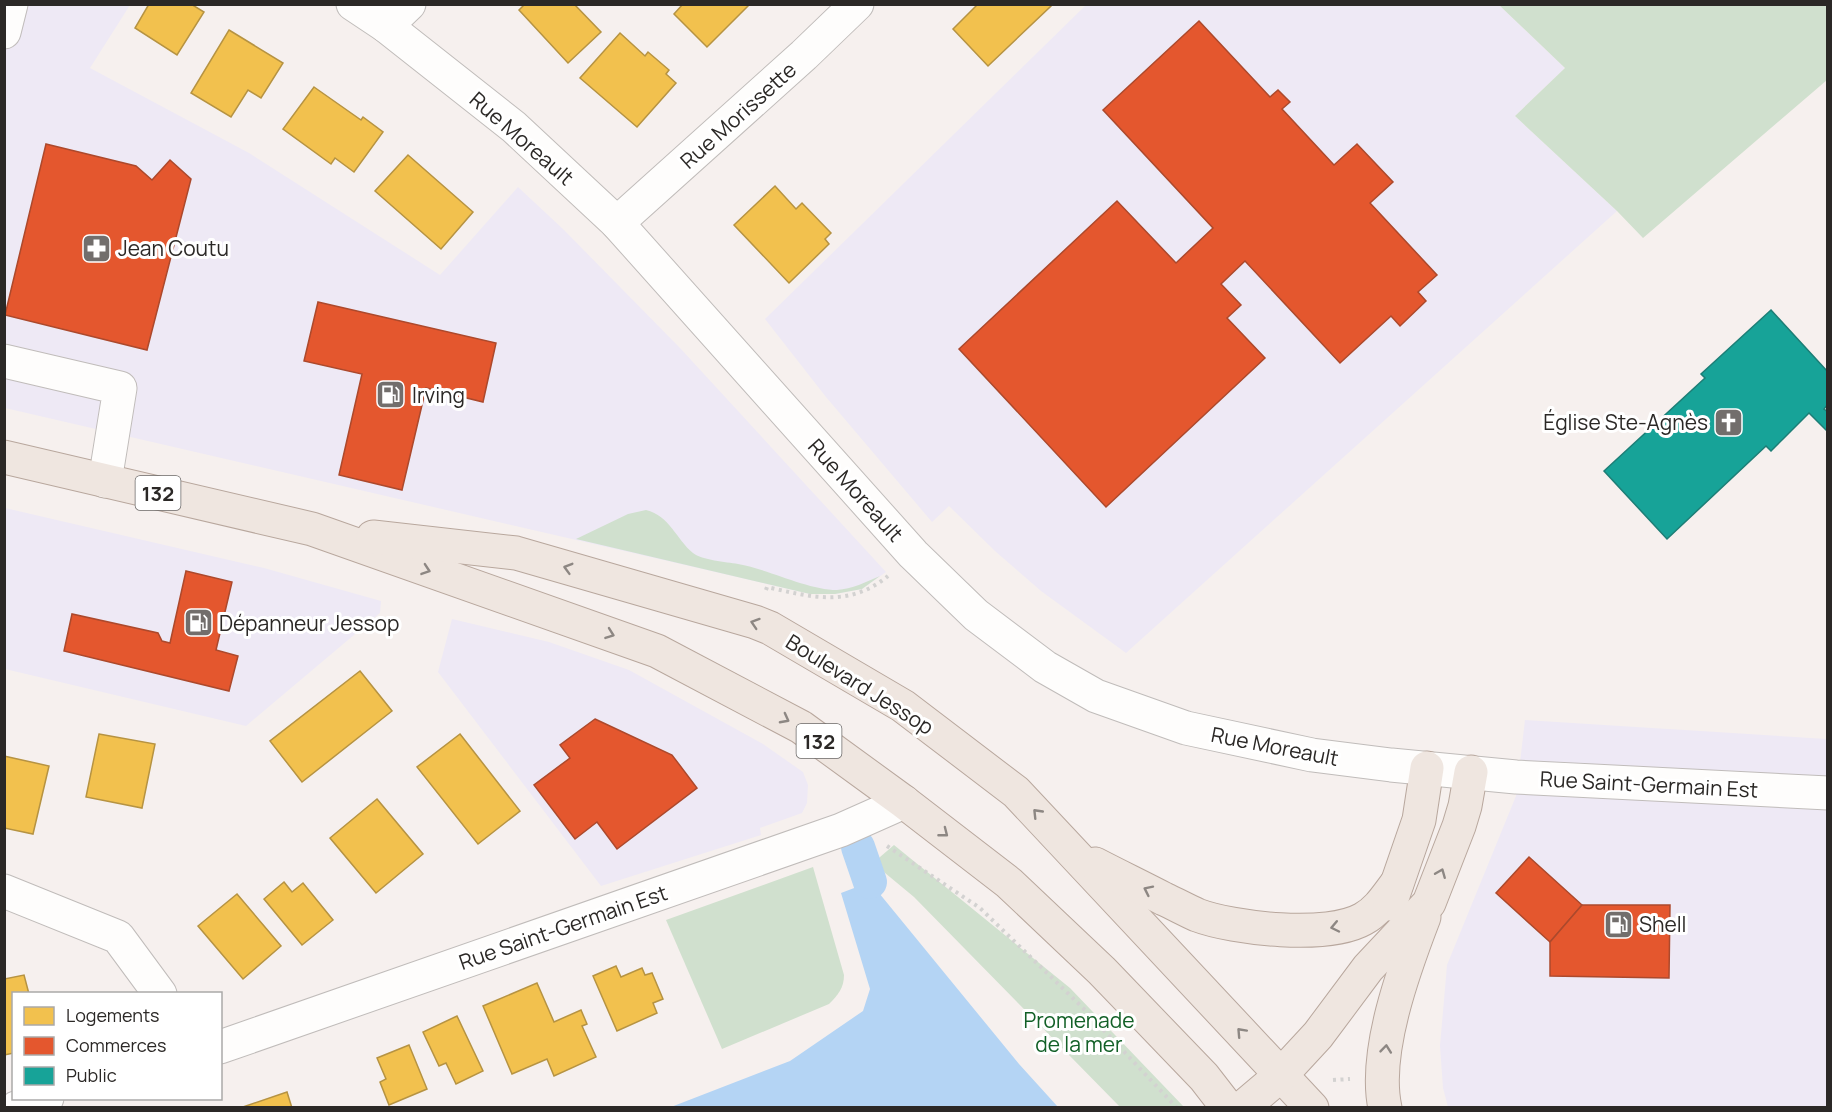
<svg xmlns="http://www.w3.org/2000/svg" width="1832" height="1112" viewBox="0 0 1832 1112" font-family="Manrope,sans-serif">
	<rect width="100%" height="100%" fill="#f6f0ee"/>
	<g fill="#eee9f5">
		<polygon points="5,5 130,5 90,68 249,153 440,275 518,187 564,230 680,348 886,572 862,589 835,594 810,594 5,408"/>
		<polygon points="1086,5 1499,5 1565,68 1515,116 1617,211 1126,653 1041,591 995,551 949,506 932,522 826,397 765,319"/>
		<polygon points="5,508 264,568 381,601 380,613 246,726 5,669"/>
		<polygon points="452,619 549,642 629,670 763,744 803,772 808,785 807,803 802,813 760,828 761,835 601,886 438,672"/>
		<polygon points="1525,720 1827,739 1827,1107 1448,1107 1443,1088 1440,1046 1447,965 1516,796"/>
	</g>
	<g fill="#d0e0ce">
		<polygon points="1499,5 1827,5 1827,80 1643,238 1617,211 1515,116 1565,68"/>
		<path d="M646,510C670,516 676,539 693,553C702,560 726,562 738,564C768,569 808,590 837,590C852,589 866,582 880,576L862,589L835,594H810L576,539L628,514Z"/>
		<polygon points="894,845 1070,988 1184,1107 1120,1107 914,897 873,863"/>
		<path d="M813,867L844,975C844,988 838,995 829,1004L722,1049L666,920Z"/>
	</g>
	<polygon fill="#b4d4f4" points="870,882 1019,1064 1058,1107 671,1107 790,1061 863,1011 870,989 841,893"/>
	<g fill="#f2c14e" stroke="#b69342" stroke-width="1.5">
		<polygon points="149,4 191,4 204,12 177,55 135,28"/>
		<polygon points="525,4 574,4 601,32 568,63 519,10"/>
		<polygon points="683,4 750,4 707,47 674,14"/>
		<polygon points="978,4 1050,4 1051,6 988,66 953,29"/>
		<polygon points="229,30 283,63 261,98 248,90 231,117 191,93"/>
		<polygon points="620,33 645,56 648,52 669,70 666,74 676,83 637,127 580,78"/>
		<polygon points="314,87 361,120 363,117 383,132 354,172 335,158 331,164 283,129"/>
		<polygon points="408,155 473,212 441,249 375,191"/>
		<polygon points="775,186 796,209 802,203 831,233 825,239 829,244 789,283 734,225"/>
		<polygon points="360,671 392,711 302,782 270,741"/>
		<polygon points="99,734 155,744 142,808 86,797"/>
		<polygon points="460,734 520,811 478,844 417,767"/>
		<polygon points="4,756 49,766 33,834 4,828"/>
		<polygon points="377,799 423,854 376,893 330,838"/>
		<polygon points="284,882 292,892 303,883 333,920 302,945 264,899"/>
		<polygon points="237,894 281,946 243,979 198,926"/>
		<polygon points="616,966 621,977 642,968 645,975 652,973 663,999 653,1003 657,1013 617,1031 593,976"/>
		<polygon points="24,975 29,994 14,994 14,1053 4,1055 4,979"/>
		<polygon points="537,983 554,1022 581,1010 587,1024 582,1026 596,1057 554,1076 547,1059 512,1074 483,1006"/>
		<polygon points="457,1016 483,1071 456,1084 446,1063 439,1066 423,1032"/>
		<polygon points="409,1045 427,1089 389,1105 380,1082 386,1079 377,1058"/>
		<polygon points="287,1092 292,1108 240,1108"/>
	</g>
	<g fill="#e4572e" stroke="#ac492c" stroke-width="1.5">
		<polygon points="1199,21 1270,97 1278,90 1290,102 1282,109 1334,165 1357,144 1393,182 1370,203 1437,275 1418,292 1426,301 1400,326 1391,316 1340,363 1245,261 1221,284 1241,305 1227,318 1265,358 1106,507 959,349 1117,201 1176,263 1213,228 1103,110"/>
		<polygon points="46,144 136,166 152,180 170,160 191,179 147,350 5,315"/>
		<polygon points="318,302 496,343 483,402 426,388 402,490 339,475 362,374 304,361"/>
		<polygon points="186,571 232,582 216,650 238,656 229,691 64,651 72,614 158,633 162,641 170,643"/>
		<polygon points="595,719 672,755 697,788 617,849 597,822 575,839 534,785 570,758 560,745"/>
		<polygon points="1529,857 1582,905 1550,942 1496,893"/>
		<polygon points="1582,905 1670,905 1669,978 1550,976 1550,942"/>
	</g>
	<polygon fill="#17a398" stroke="#1d7e76" stroke-width="1.5" points="1771,310 1828,372 1828,404 1824,409 1828,412 1828,432 1809,413 1771,451 1766,446 1667,539 1604,471 1705,378 1701,374"/>
	<g fill="none" stroke-linecap="round" stroke-linejoin="round">
		<polyline stroke="#b4d4f4" stroke-width="34" points="858,847 870,882"/>
		<defs>
			<g id="minor">
				<polyline points="353,4 386,26 514,127 617,223 913,554 976,615 1045,667 1096,696 1186,728 1312,755 1391,765 1516,777 1828,793"/>
				<polyline points="386,26 409,4"/>
				<polyline points="4,32 11,4"/>
				<polyline points="617,223 804,55 857,4"/>
				<polyline points="4,361 120,388 105,481"/>
				<polyline points="4,891 118,937 160,994"/>
				<polyline points="220,1047 841,830 904,802"/>
				<polyline points="16,1108 47,1098"/>
			</g>
			<g id="major">
				<polyline points="4,457 312,529 657,651 801,727 904,802 1009,883 1102,971 1204,1077 1228,1108"/>
				<polyline points="373,537 516,553 755,622 770,628 903,706 1016,792 1312,1108"/>
				<path d="M1095,864C1118,876 1141,887 1164,899C1175,904 1186,910 1197,915C1234,929 1328,939 1363,919C1378,911 1387,896 1397,883"/>
				<polyline points="1390,904 1419,820 1427,768"/>
				<polyline points="1242,1108 1281,1075 1318,1035 1368,968 1429,903 1459,826 1465,806 1471,772"/>
				<path d="M1385,1108C1373,1053 1404,969 1424,917"/>
			</g>
		</defs>
		<use href="#minor" stroke="#c0bcba" stroke-width="35"/>
		<use href="#major" stroke="#b8a79d" stroke-width="35"/>
		<g stroke="#d3d2d1" stroke-width="4" stroke-dasharray="3 4.5" stroke-linecap="butt">
			<path d="M766,590L767,587C811,597 849,608 888,576"/>
			<polyline points="887,846 980,908 1083,1008 1177,1108"/>
			<polyline points="1333,1080 1350,1079"/>
		</g>
		<use href="#minor" stroke="#fefdfc" stroke-width="33"/>
		<use href="#major" stroke="#efe6e0" stroke-width="33"/>
	</g>
	<defs><path id="oneway-chevron" d="M-2-3.5L2.5 0L-2 3.5" fill="none" stroke-width="1.6" stroke-linecap="round" stroke-linejoin="round" transform="scale(1.5)"/></defs>
	<g stroke="#8d8783">
		<use href="#oneway-chevron" transform="translate(568 568) rotate(-164)"/>
		<use href="#oneway-chevron" transform="translate(426 570) rotate(19)"/>
		<use href="#oneway-chevron" transform="translate(755 623) rotate(-162)"/>
		<use href="#oneway-chevron" transform="translate(610 634) rotate(20)"/>
		<use href="#oneway-chevron" transform="translate(785 719) rotate(28)"/>
		<use href="#oneway-chevron" transform="translate(1037 813) rotate(-134)"/>
		<use href="#oneway-chevron" transform="translate(944 833) rotate(38)"/>
		<use href="#oneway-chevron" transform="translate(1441 873) rotate(-68)"/>
		<use href="#oneway-chevron" transform="translate(1148 890) rotate(-154)"/>
		<use href="#oneway-chevron" transform="translate(1335 927) rotate(168)"/>
		<use href="#oneway-chevron" transform="translate(1241 1032) rotate(-133)"/>
		<use href="#oneway-chevron" transform="translate(1386 1049) rotate(-84)"/>
	</g>
	<defs>
		<symbol id="pharmacy-square" viewBox="-11 -11 22 22"><rect x="-9" y="-9" width="18" height="18" rx="4" fill="#726e6c" stroke="#fff"/><path d="M-2-6h4v4h4v4h-4v4h-4v-4h-4v-4h4Z" fill="#fff"/></symbol>
		<symbol id="fuel-square" viewBox="-11 -11 22 22"><rect x="-9" y="-9" width="18" height="18" rx="4" fill="#726e6c" stroke="#fff"/><path d="M-5.5-6h7V0h2V4h1.3V-2.5L3-4.5l.8-.8L6-3V5H2.5V1h-1V6h-7ZM-4.2-4.7v3.2H.2V-4.7Z" fill="#fff"/></symbol>
		<symbol id="church-square" viewBox="-11 -11 22 22"><rect x="-9" y="-9" width="18" height="18" rx="4" fill="#726e6c" stroke="#fff"/><path d="M-1.2-6h2.4v3.5h3.3v2.4h-3.3V6h-2.4V-.1h-3.3v-2.4h3.3Z" fill="#fff"/></symbol>
	</defs>
	<g fill-rule="evenodd">
		<use href="#pharmacy-square" x="80" y="232" width="33" height="33"/>
		<use href="#fuel-square" x="374" y="378" width="33" height="33"/>
		<use href="#church-square" x="1712" y="406" width="33" height="33"/>
		<use href="#fuel-square" x="182" y="606" width="33" height="33"/>
		<use href="#fuel-square" x="1602" y="908" width="33" height="33"/>
	</g>
	<g text-anchor="middle" dominant-baseline="central" stroke-width="6" stroke-linejoin="round" paint-order="stroke">
		<g fill="#fff" stroke="#6b6867" stroke-width="1.5">
			<rect x="135.5" y="476" width="45" height="34" rx="4.5"/>
			<rect x="796.5" y="724" width="45" height="34" rx="4.5"/>
		</g>
		<g font-size="20" font-weight="bold" fill="#2b2826">
			<text x="158" y="493">132</text>
			<text x="819" y="741">132</text>
		</g>
		<g font-size="21" fill="#2b2826" stroke="#fff">
			<text transform="translate(738 115) rotate(-42)">Rue Morissette</text>
			<text transform="translate(522 138) rotate(41)">Rue Moreault</text>
			<text transform="translate(856 490) rotate(48)">Rue Moreault</text>
			<text transform="translate(860 684) rotate(32)">Boulevard Jessop</text>
			<text transform="translate(1275 746) rotate(11)">Rue Moreault</text>
			<text transform="translate(1649 784) rotate(3)">Rue Saint-Germain Est</text>
			<text transform="translate(563 927) rotate(-19)">Rue Saint-Germain Est</text>
		</g>
		<g font-size="21" fill="#2b2826" stroke="#fff" text-anchor="start">
			<text x="118" y="248">Jean Coutu</text>
			<text x="412" y="395">Irving</text>
			<text x="1708" y="422" text-anchor="end">Église Ste-Agnès</text>
			<text x="219" y="623">Dépanneur Jessop</text>
			<text x="1639" y="924">Shell</text>
		</g>
		<g font-size="21" fill="#126027" stroke="#fff">
			<text x="1079" y="1020">Promenade<tspan x="1079" dy="24">de la mer</tspan></text>
		</g>
	</g>
	<rect width="1832" height="1112" fill="none" stroke="#2b2826" stroke-width="12"/>
	<rect x="12" y="992" width="210" height="108" fill="#ffffff" stroke="#aaa9a8" stroke-width="1.5"/>
	<rect x="24" y="1007" width="30" height="18" fill="#f2c14e" stroke="#aaa9a8" stroke-width="1.5"/>
	<text x="66" y="1022" font-size="18" fill="#2b2826">Logements</text>
	<rect x="24" y="1037" width="30" height="18" fill="#e4572e" stroke="#aaa9a8" stroke-width="1.5"/>
	<text x="66" y="1052" font-size="18" fill="#2b2826">Commerces</text>
	<rect x="24" y="1067" width="30" height="18" fill="#17a398" stroke="#aaa9a8" stroke-width="1.5"/>
	<text x="66" y="1082" font-size="18" fill="#2b2826">Public</text>
</svg>
